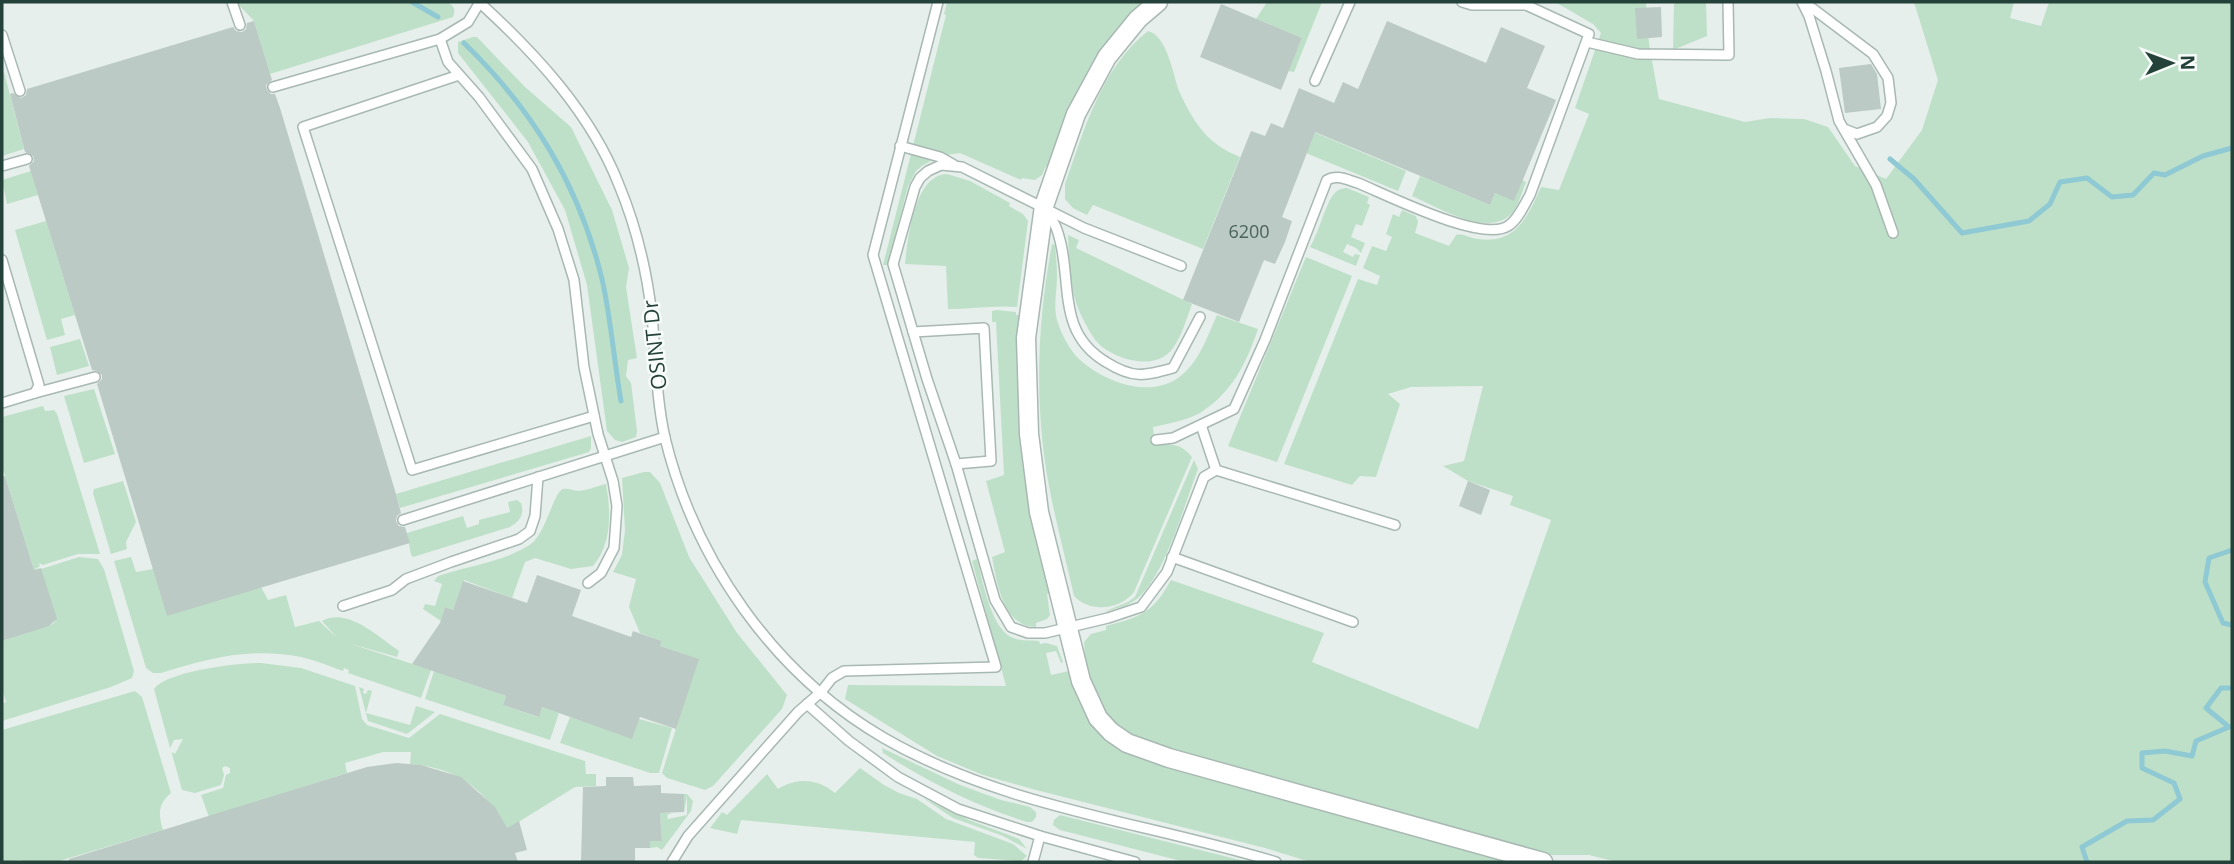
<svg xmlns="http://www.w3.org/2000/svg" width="2234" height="864" viewBox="0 0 2234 864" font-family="'Open Sans',sans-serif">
	<rect width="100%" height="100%" fill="#e6efeb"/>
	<g fill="#bfe0c8">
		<path d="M240,2H447C454,6 456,9 453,17L270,74L254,21L237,3Z"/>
		<polygon points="947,2 1147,2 1049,167 1046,166 1042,175 1035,180 1022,178 1021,180 960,153 939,156 922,166 916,171 908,186 888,265 883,265 946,15 944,14"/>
		<polygon points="1267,2 1322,2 1294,72 1288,71 1302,38 1256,19"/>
		<path d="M1555,2H1646L1649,44L1659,99L1745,122L1770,118L1804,119L1828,127L1855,166L1886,179L1922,130L1938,80L1914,2H2014L2010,18L2041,26L2049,2H2232V862H1617L1589,855H1548L1378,809L1175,750L1124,731L1111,721L1100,707L1083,658L1085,656L1084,642L1091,634L1106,630V626C1140,617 1153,613 1171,580L1324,633L1312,662L1478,729L1551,520L1510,505L1513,496L1468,481L1443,466L1464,461L1483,386L1411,387L1388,394L1400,404L1376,477L1360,476L1352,485L1284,464L1358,279L1377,285L1380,276L1363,268L1372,246L1386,251L1392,237L1386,234L1393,214L1399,217L1402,210L1416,216L1418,222L1415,233L1449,246L1456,235C1464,233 1469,238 1478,239C1516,245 1528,216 1541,187L1559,190L1589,114L1575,108L1601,33L1593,24Z"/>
		<polygon points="1674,2 1706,2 1707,36 1673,50"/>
		<path d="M1148,31C1167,35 1173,75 1179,91C1185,104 1192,118 1201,129C1211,142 1225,151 1240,157L1203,249L1093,205L1087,215L1073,208L1065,199V184C1084,130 1101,68 1148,31Z"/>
		<polygon points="473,37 477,37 525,87 571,127 612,210 629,268 626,287 637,358 628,360 626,376 631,383 637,431 636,437 622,442 615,440 607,431 587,285 565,210 528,142 458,53 458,42"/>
		<polygon points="4,72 24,149 2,156 2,73"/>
		<polygon points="1309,130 1406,171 1398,191 1301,151"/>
		<polygon points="31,171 38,195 7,204 2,180"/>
		<path d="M947,174L970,181L1010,203L1009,206L1023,214L1028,221L1017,307C994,305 972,309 948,309L946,266L905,264C908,238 914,175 947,174Z"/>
		<path d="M1420,176L1490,205L1495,193L1514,200L1522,180L1526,182C1522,192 1519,204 1513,212C1490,240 1438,207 1412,196Z"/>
		<path d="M1347,188L1369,197L1367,203L1370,205L1362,226L1356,224L1351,237L1365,243L1361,253L1356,248L1347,244L1343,252L1353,257L1355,254L1360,255L1356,266L1310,247C1319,232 1325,206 1333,195C1337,190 1341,188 1347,188Z"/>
		<polygon points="46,221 75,315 61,319 65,335 47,340 15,230"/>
		<path d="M1068,235L1079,240L1076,248L1192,304C1187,317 1182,336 1173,348C1157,371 1120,361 1101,346C1094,340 1087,327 1083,319C1070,295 1069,263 1068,235Z"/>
		<path d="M1052,244L1055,245C1056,255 1057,266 1057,277C1057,289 1054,303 1056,315C1058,328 1069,349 1078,358C1102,381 1148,399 1178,378C1199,363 1207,337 1217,315L1258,329C1247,362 1232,393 1200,413C1187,420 1168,424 1153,427L1155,445C1171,444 1181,443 1192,457L1134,592C1120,610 1090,613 1074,596C1066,560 1056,523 1049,486C1034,406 1037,323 1052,244Z"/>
		<polygon points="1306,257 1352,276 1277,462 1228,446"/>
		<path d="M997,310L1016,312V315H1019L1020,437L1051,593L1047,594L1050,615L1047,619L1036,623V627C1003,627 997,583 992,557L1005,552L986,481L1004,475L996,322H992V311Z"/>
		<polygon points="80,339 89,366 57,375 50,347"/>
		<polygon points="94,389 115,454 84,463 64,396"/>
		<polygon points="43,406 45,411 54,410 57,414 100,554 78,554 43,565 39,563 40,566 34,570 2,466 2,417"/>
		<polygon points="591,436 591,448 589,452 400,508 396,494"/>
		<path d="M1194,460L1198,469C1184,506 1166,573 1138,598C1129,606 1114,609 1103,612L1128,602L1135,597Z"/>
		<polygon points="644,472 650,472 660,483 689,557 737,633 787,695 782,709 713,786 705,790 667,778 662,773 698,659 660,646 662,641 640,633 629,607 636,579 613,572 622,555 625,530 622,478"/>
		<polygon points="123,481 136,522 126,542 127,549 111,554 93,493 94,489"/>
		<path d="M606,484C611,512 612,544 593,566L571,569L535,558L525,562L512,598L464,580L453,610L445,607L441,621L423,609L425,604L435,606L442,584L434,581L438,576C466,566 507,561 531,544C546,533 554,491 563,489C568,488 574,491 579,491C588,490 597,486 606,484Z"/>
		<path d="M517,500L521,503C525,515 519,522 510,527L413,557L411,555L407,533L463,516L467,528L479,524V520L510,512L508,502Z"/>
		<polygon points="79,557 98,559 104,569 134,671 132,678 111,687 2,721 2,704 6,702 2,688 2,641 53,624 56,620 41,569"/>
		<path d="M131,557L136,572L153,569L167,615L261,587L268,600L286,595L295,627L319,621L337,638L322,621C348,607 378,637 399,651L397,657L348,643L431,670L421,698L348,673L349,670L344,668L343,671C329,666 315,660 301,657C251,647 209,658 161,673H153L146,668L114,561Z"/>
		<path d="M977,559C983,581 991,633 1016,639C1023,641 1032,640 1039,641L1040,644L1046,643L1057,646L1063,662L1061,663L1056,651L1046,653L1051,675L1069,671C1073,694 1086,720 1104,736C1144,771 1214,777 1264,790C1349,814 1435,838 1520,862H1310L1265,848L1036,790L983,775L937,756L845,699L848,685L1006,686L972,561Z"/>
		<path d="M261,663L301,668L355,686L362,719L367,725L409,738L440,714L585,761L586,774H596V786L575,787L507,829C484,788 457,768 410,764L411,752H383L345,763L347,773L209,817L201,795L223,788L226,775L230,773V768L225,766L222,768L224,775L221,785L195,793L182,790L172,754V752L175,754L183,739L174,740L170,748L154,689C167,671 238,663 261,663Z"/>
		<polygon points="434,671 506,696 503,705 538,717 542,707 559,713 550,740 425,699"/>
		<polygon points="359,687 364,689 363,693 366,694 368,690 372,691 366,713 410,725 416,706 435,712 407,734 368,721"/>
		<path d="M135,691L142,697L171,793C158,804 158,814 163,830L56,862H22L21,860L2,862V730Z"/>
		<polygon points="570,717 632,738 639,719 672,728 659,773 650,773 560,743"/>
		<path d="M882,748L960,785L1001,800L1030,807L1036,812V817L1032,822H1027C976,806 928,782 883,753Z"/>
		<path d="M860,768L884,785L899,793L917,799L946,819L1013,844L1027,856L1021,861L978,858L974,855L975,842L741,820L737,834L710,828L722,812L727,815L767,774L778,789C798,777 818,779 835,793Z"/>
		<polygon points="684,794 687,794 693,801 691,811 662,850 657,847 650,848 650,841 662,840 660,813 672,813 667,815 668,819 687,815 687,796 684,812"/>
		<polygon points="923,798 969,820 1019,839 1027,849 1003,836 953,818"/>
		<polygon points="1060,815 1248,862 1185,862 1060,830 1053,825 1054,820"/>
	</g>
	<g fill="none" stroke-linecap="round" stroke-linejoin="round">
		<g stroke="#8ec9d4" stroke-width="5">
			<polyline points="412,2 438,17"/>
			<path d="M464,43C533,110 579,185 602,279C611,319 614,361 621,401"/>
			<polyline points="1890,159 1914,179 1962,233 2029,221 2050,204 2060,182 2087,178 2112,197 2133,195 2154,173 2165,175 2203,156 2232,148"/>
			<polyline points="2232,550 2209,558 2205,582 2223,623 2232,625"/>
			<polyline points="2087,862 2082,847 2127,821 2153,820 2180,799 2174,783 2142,768 2142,753 2165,751 2192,756 2196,741 2229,727 2206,708 2221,688 2232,688"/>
		</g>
	</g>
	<g fill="#bbcac4">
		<polygon points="1221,4 1302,38 1281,90 1200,57"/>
		<polygon points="1661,7 1662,37 1637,39 1635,8"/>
		<polygon points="254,21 272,80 266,85 267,90 271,94 275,94 280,108 396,494 401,513 397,516 396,521 399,526 405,527 410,543 167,616 97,384 102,379 102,375 97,371 92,370 29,166 34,161 33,156 25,152 10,94 13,93 21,98 26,95 27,89 233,27 236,31 242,32 246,29 247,23"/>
		<polygon points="1387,21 1486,63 1501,27 1545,46 1527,88 1556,100 1514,201 1495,193 1490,205 1315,132 1282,217 1292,221 1285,242 1275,264 1264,260 1239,322 1183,300 1251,131 1265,136 1271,123 1283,128 1299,88 1334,103 1343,82 1358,89"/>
		<polygon points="1871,64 1877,74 1881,109 1845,113 1839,68"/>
		<polygon points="5,476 34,570 41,568 57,619 49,626 2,641 2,477"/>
		<polygon points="1468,481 1490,490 1481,515 1459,506"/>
		<polygon points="537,575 581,590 572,616 631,637 633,631 662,641 660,646 699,659 676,729 640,717 632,739 542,707 539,717 503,705 506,696 412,664 440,623 445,607 453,610 463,581 527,603"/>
		<polygon points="396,763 421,765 461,777 495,807 507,828 519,821 527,850 515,853 518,862 69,862 69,859 367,767"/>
		<polygon points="606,777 633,777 634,786 661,785 661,793 684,794 684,812 660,813 662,841 650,841 650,848 635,848 635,862 581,862 583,787 606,786"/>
	</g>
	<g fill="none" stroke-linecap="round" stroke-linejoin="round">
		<defs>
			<g id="lane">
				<polyline points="232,2 240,25"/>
				<path d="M479,2C535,53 591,113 619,185C636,226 647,272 652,316C656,356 656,398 665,438C695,561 774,674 884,738C1005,808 1145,822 1276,862"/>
				<polyline points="1462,2 1472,5 1526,5"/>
				<polyline points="1802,2 1809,16 1826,71 1839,121 1876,185 1893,233"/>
				<polyline points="1804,2 1873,54 1888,78 1891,103 1887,116 1877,127 1857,134 1844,129"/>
				<polyline points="2,35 20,91"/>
				<polyline points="440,39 448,62 479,97 532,169 558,229 574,280 584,367 598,434 613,481 617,506 614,548 601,573 588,583"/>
				<polyline points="1587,42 1638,54 1729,55 1728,2"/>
				<polyline points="459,75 303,127 412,470 594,416"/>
				<polyline points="1315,81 1350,2"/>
				<polyline points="273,87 440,39 468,22 480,2"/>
				<polyline points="900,146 940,157 954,165"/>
				<polyline points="2,166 27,159"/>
				<path d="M1046,211C1050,217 1055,223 1057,230C1074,278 1054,331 1106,362C1133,379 1144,376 1173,368L1200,317"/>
				<polyline points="2,260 39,385 35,393 2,403"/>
				<polyline points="1181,266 1084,228 962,167 941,165 928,171 920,178 915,187 893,264 927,379 956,464 995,600 1011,627 1028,633 1045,633 1108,618 1141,607 1167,572 1204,477 1216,470 1395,525"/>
				<polyline points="913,332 984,328 991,461 956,464"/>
				<polyline points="35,393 95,377"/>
				<polyline points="1201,425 1216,470"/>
				<path d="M1156,440L1173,438L1234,409L1265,340L1327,180C1337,174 1347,180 1358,183C1387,195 1482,243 1508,226C1518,220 1524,205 1530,195L1589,34L1526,5L1528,2"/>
				<polyline points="403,520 665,437"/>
				<polyline points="1172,557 1353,622"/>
				<polyline points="343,606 392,590 406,579 451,562 519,539 530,531 535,516 538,477"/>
				<polyline points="807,704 849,741 898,777 958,809 1040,836 1135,862"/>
				<polyline points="672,862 688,836 798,712 821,692 832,678 844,671 996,667 873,255 938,2"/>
				<polyline points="1033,862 1040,836"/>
			</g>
			<polyline id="street" points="1158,2 1138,19 1107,57 1076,114 1044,206 1026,338 1029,434 1039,512 1081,681 1098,718 1111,732 1127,743 1169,758 1543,862"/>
		</defs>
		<use href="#lane" stroke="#a8b8b2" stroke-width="12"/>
		<use href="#street" stroke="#a8b8b2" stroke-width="21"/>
		<use href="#lane" stroke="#fff" stroke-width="9"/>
		<use href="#street" stroke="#fff" stroke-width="18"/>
	</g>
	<g text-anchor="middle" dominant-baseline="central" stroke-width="5" stroke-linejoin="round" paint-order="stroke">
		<g font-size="18" fill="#4a645c">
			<text x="1249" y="231">6200</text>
		</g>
		<g font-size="21" fill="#24423a" stroke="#f7fbf9">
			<text transform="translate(654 345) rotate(-96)">OSINT Dr</text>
		</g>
	</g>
	<rect width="2234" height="864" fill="none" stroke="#24423a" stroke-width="7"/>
	<g transform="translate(2171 63) rotate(89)" stroke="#f7fbf9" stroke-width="5" paint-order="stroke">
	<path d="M0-5L12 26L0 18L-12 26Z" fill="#24423a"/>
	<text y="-10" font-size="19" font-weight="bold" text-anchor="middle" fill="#24423a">N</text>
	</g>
</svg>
